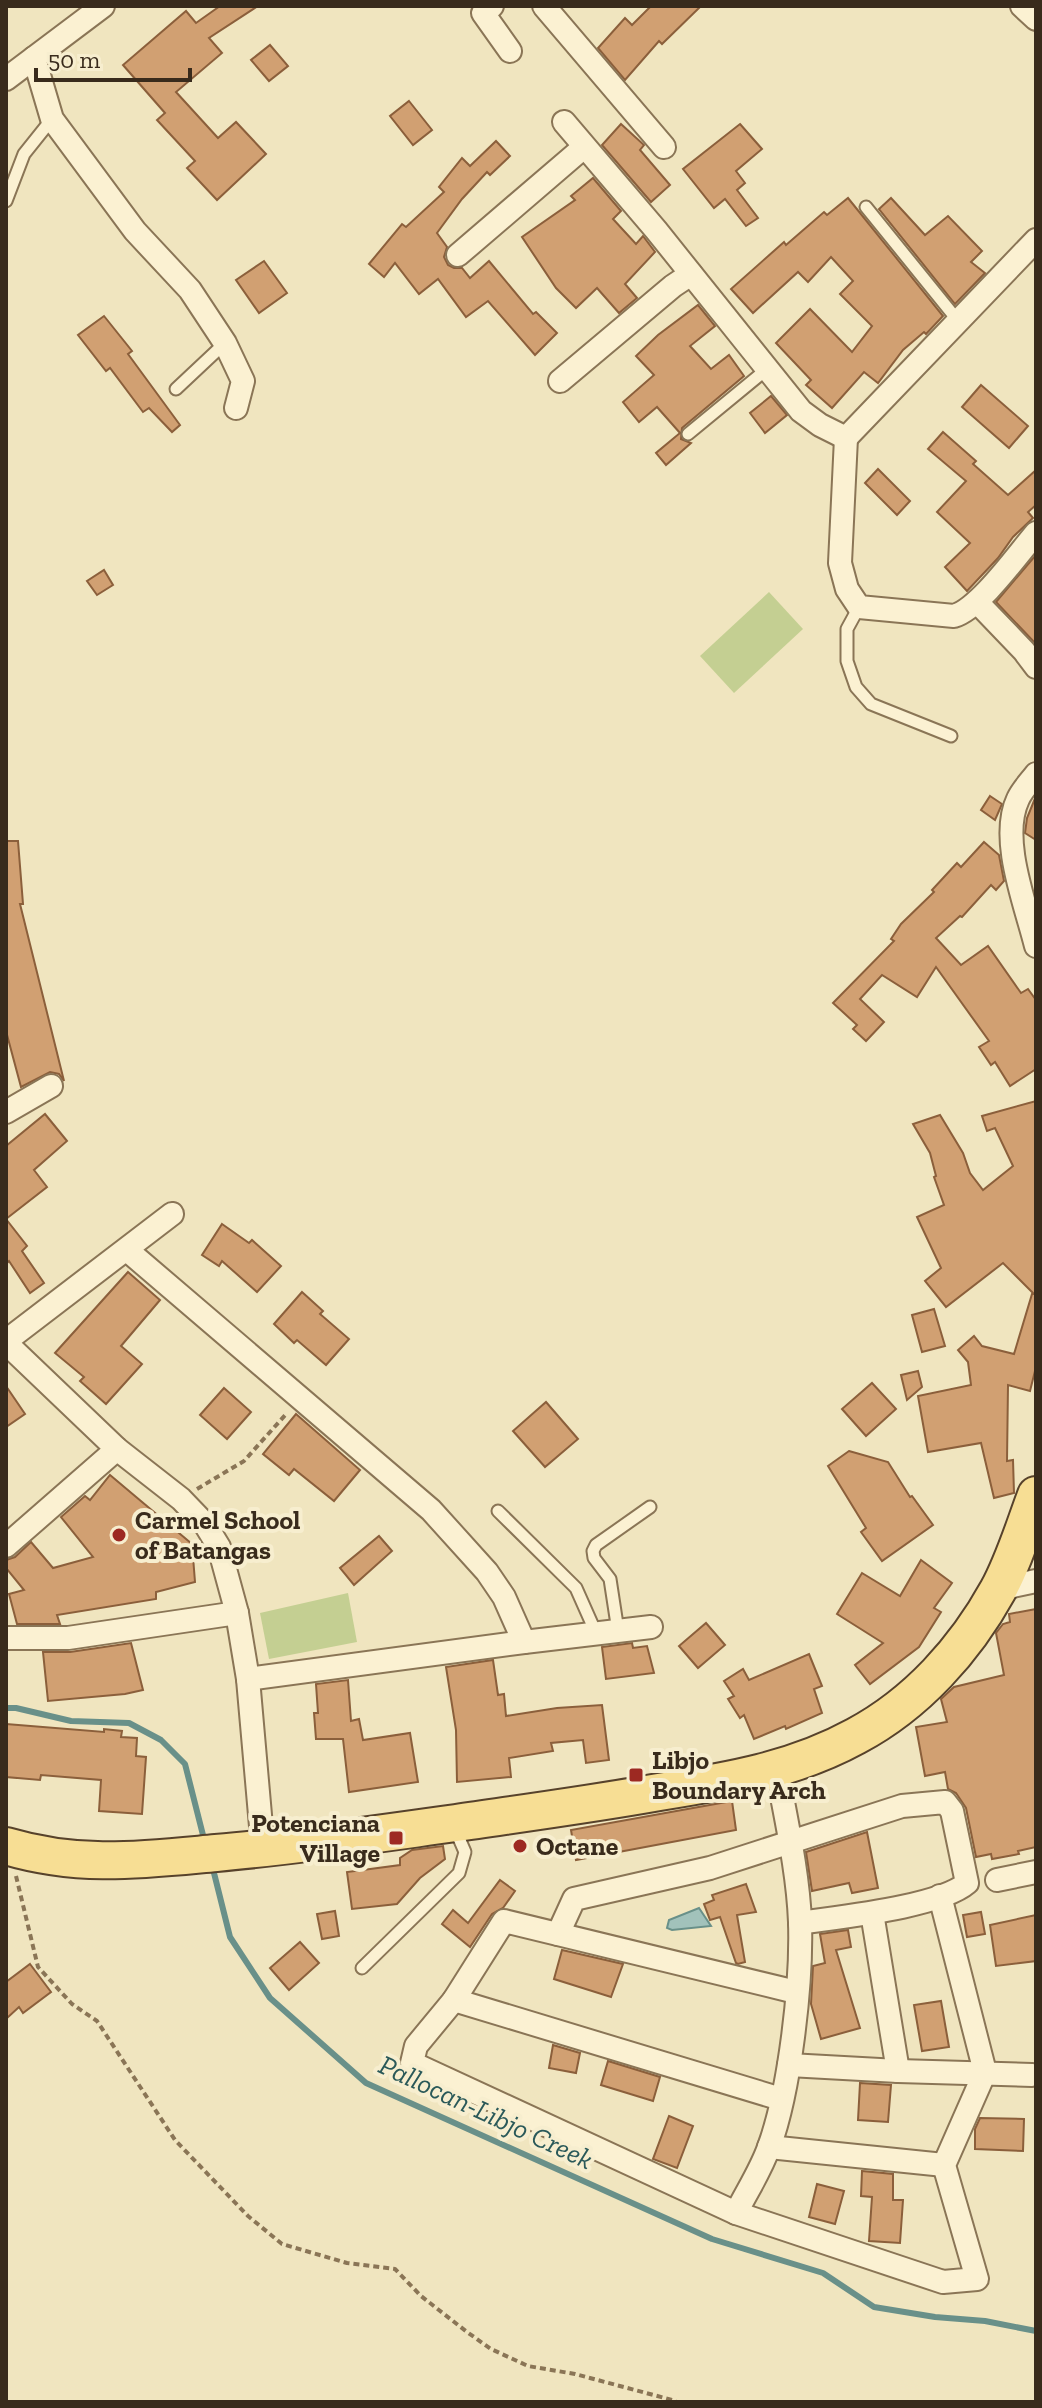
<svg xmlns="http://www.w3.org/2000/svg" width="1042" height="2408" viewBox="0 0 1042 2408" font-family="'Zilla Slab',serif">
	<rect width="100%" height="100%" fill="#f0e5bf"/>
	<g fill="#c4cf92">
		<polygon points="769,592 803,629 734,693 700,656"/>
		<polygon points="348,1593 357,1642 269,1659 260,1613"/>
	</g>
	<polygon fill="#a2c2bb" stroke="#699089" stroke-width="2" points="699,1908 711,1926 672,1930 667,1928 669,1920"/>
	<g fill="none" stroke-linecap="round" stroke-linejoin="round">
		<g stroke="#699089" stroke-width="6">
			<polyline points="6,1708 16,1708 71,1721 129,1723 161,1740 185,1764 205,1843"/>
			<polyline points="212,1865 230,1937 270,1998 366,2083 712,2239 823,2273 874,2307 935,2317 985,2321 1036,2331"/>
		</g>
	</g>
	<g fill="#d1a072" stroke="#8b5f3b" stroke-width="2">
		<polygon points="220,6 258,6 209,38 222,53 176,92 218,138 236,122 266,154 217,200 187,168 195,161 157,120 165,113 123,65 186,11 196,23"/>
		<polygon points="651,6 701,6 662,44 659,41 625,80 598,48 625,18 632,25"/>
		<polygon points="270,45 288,66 269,81 251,60"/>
		<polygon points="409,101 432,130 413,145 390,116"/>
		<polygon points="621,124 644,145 640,150 670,185 651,202 602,145"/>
		<polygon points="740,124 762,149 736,171 745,183 737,190 758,218 746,226 725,199 714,208 683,169"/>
		<polygon points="496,141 510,156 490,175 487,172 462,199 437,233 447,247 444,257 448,265 454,268 462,268 470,278 489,261 533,314 536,312 557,333 535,355 488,301 466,317 438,279 419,294 395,263 384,277 369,264 402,224 406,227 444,192 439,187 462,158 470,166"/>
		<polygon points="593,178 621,211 613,219 636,244 643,236 655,252 625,284 637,298 619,313 597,288 576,308 556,288 522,237 575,200 571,196"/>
		<polygon points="848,198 943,316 926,334 924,332 903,350 878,383 864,372 832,408 806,385 811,380 776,343 810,309 852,352 872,326 840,294 853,281 831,257 808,282 798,272 753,313 731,289 784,242 786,245 824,212 827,215"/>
		<polygon points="891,198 925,235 948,216 982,251 971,262 985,273 955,304 879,209"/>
		<polygon points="264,261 287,293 259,313 236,280"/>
		<polygon points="698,305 715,326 690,346 711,369 729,355 744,376 682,428 681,439 691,443 666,465 656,453 680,433 657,407 639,422 623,402 654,375 636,356 658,335"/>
		<polygon points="104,316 132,351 128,354 180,425 172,432 149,408 143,412 110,368 106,371 78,335"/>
		<polygon points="981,385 1028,426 1009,448 962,407"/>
		<polygon points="771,396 787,415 765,433 750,413"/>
		<polygon points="943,432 976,461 973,464 1008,495 1036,470 1036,505 1028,512 1033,518 1013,537 998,558 967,591 945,567 970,543 937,512 966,481 928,449"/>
		<polygon points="878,469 910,501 897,515 865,483"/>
		<polygon points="1035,556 1036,557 1036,644 996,602"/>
		<polygon points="104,570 113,585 97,595 87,581"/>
		<polygon points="990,796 1002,804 995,820 981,810"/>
		<polygon points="1036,796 1036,840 1025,833 1027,818"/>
		<polygon points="6,841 18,841 23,904 20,904 64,1081 59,1074 50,1072 21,1087 6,1031"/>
		<polygon points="984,842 999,855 1004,881 996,890 991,885 962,917 960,916 936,938 961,965 988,946 1021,993 1028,989 1036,1000 1036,1069 1010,1086 995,1062 991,1065 979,1047 989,1041 936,967 917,997 882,975 860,999 884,1022 866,1041 853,1029 857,1025 833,1003 894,941 891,939 901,924 934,892 932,890 957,863 961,867"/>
		<polygon points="1036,1101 1036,1367 1030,1391 1008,1385 1007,1461 1013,1460 1014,1493 994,1498 981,1443 928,1452 918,1396 971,1385 968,1362 958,1350 974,1336 982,1346 1014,1354 1032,1294 1034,1294 1003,1263 946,1307 925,1281 941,1268 917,1217 944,1205 934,1177 936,1176 930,1153 913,1124 940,1115 963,1153 970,1173 983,1190 1013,1166 995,1128 987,1131 982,1116"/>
		<polygon points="45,1114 67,1141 34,1170 47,1187 6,1219 6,1146"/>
		<polygon points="6,1219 27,1246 22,1251 44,1283 30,1293 9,1261 6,1264"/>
		<polygon points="222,1224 249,1243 252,1240 281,1266 257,1292 222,1261 219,1266 202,1255"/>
		<polygon points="128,1272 160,1300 121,1346 142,1364 106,1404 80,1381 84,1377 55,1353"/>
		<polygon points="302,1292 323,1311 320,1314 349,1339 326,1365 297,1340 294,1343 274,1324"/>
		<polygon points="934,1309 945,1346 922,1352 912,1315"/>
		<polygon points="918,1371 922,1387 907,1400 901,1375"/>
		<polygon points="872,1383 896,1409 866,1436 842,1409"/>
		<polygon points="6,1386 25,1414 6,1427"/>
		<polygon points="224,1388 251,1412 227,1439 200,1415"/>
		<polygon points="546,1402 578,1439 545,1467 513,1431"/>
		<polygon points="296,1414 360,1470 334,1501 294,1469 289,1475 263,1454"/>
		<polygon points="849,1451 888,1462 910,1497 912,1496 933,1525 882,1561 861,1532 866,1528 828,1466"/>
		<polygon points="110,1475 192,1544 195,1582 156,1592 156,1599 57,1615 60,1624 17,1624 9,1594 24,1590 6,1568 6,1560 15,1557 31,1542 53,1568 93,1557 61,1517 85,1496 90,1500"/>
		<polygon points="379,1536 392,1551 354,1585 340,1568"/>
		<polygon points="921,1560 952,1583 934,1608 941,1612 919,1647 870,1684 855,1665 883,1643 837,1614 862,1573 900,1596"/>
		<polygon points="1036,1609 1036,1847 1018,1851 1019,1854 992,1859 991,1854 976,1857 966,1808 956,1793 948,1789 945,1772 925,1776 916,1727 947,1722 941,1699 954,1687 1004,1675 996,1633 1003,1624 1010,1622 1009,1614"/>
		<polygon points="706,1623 725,1645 698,1668 679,1646"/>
		<polygon points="131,1643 143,1690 125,1694 48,1701 43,1652 70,1652"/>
		<polygon points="632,1643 633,1648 647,1646 654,1673 606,1679 602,1647"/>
		<polygon points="809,1654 822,1686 814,1689 822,1713 786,1729 785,1726 754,1739 744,1715 740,1718 728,1699 734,1696 724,1681 743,1669 749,1680"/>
		<polygon points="493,1660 498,1695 504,1694 506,1716 557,1708 602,1705 609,1760 586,1763 583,1740 551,1743 553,1751 509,1758 511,1777 457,1782 456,1730 446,1667"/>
		<polygon points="348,1680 351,1721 359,1719 363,1740 410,1733 418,1782 349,1792 343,1739 316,1739 314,1713 318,1713 316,1684"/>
		<polygon points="6,1724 104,1732 104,1729 122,1731 121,1737 137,1738 136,1756 146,1757 142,1814 99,1811 101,1780 41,1775 40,1780 6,1777"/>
		<polygon points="732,1801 736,1830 576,1860 571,1830"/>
		<polygon points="867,1832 878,1888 852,1893 849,1883 812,1891 806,1852"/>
		<polygon points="443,1846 445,1859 420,1878 397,1904 352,1909 347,1872 400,1865 400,1858 412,1850"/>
		<polygon points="500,1880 515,1891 503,1908 492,1914 470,1947 442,1924 453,1910 468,1923"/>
		<polygon points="746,1884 756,1912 737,1915 745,1962 738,1964 736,1963 720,1917 710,1920 704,1904 714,1900 712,1895"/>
		<polygon points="335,1911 339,1936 322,1939 317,1914"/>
		<polygon points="981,1912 985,1934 967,1937 963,1915"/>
		<polygon points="1036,1915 1036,1961 996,1966 990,1925"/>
		<polygon points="848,1930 851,1947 836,1950 860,2028 821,2039 811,2004 813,1966 825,1963 820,1934"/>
		<polygon points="300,1942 319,1963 289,1990 270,1968"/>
		<polygon points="562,1950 623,1964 611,1997 554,1979"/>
		<polygon points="30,1964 51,1992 23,2013 19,2007 6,2019 6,1982"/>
		<polygon points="941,2001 949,2047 922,2051 914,2005"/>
		<polygon points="553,2045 580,2053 576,2073 549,2068"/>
		<polygon points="608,2061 660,2077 653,2101 601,2085"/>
		<polygon points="860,2083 891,2085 888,2122 858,2120"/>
		<polygon points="669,2116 693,2126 677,2168 653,2159"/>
		<polygon points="980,2118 1024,2119 1023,2151 975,2149 975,2129"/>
		<polygon points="862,2171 893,2174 893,2200 903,2200 900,2243 869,2241 872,2197 861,2196"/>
		<polygon points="817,2184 844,2191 835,2224 809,2217"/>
	</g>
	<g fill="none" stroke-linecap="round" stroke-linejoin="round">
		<defs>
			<g id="lane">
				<polyline points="6,201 24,154 52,119"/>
				<polyline points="866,207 959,322"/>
				<polyline points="176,389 225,343"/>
				<polyline points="688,434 767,369"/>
				<polyline points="859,607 847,629 847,661 856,687 871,704 951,736"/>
				<polyline points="498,1511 576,1588 596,1633"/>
				<polyline points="618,1631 610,1579 594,1558 593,1551 596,1545 650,1507"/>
				<polyline points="362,1968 459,1873 465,1852 455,1829"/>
			</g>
			<g id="street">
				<polyline points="492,6 483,13 510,51"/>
				<polyline points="544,6 664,147"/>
				<polyline points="1022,6 1036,19"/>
				<polyline points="34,58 52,119 135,231 190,290 225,343 243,381 236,408"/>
				<polyline points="6,79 103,6"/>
				<polyline points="564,122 656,230 801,411 820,425 846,438 1036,240"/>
				<polyline points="458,255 584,147"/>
				<polyline points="560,381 673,286 691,274"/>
				<path d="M846,438L840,563L847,589L859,607L954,616C979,609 1018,554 1036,533"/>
				<polyline points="977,602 1024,651 1036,667"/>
				<path d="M1036,774C1030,782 1022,790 1018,799C999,839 1026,905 1036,946"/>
				<polyline points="6,1112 51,1086"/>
				<polyline points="127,1250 431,1510 487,1572 504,1597 524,1642"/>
				<polyline points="6,1341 172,1214"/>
				<polyline points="6,1343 117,1449 181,1499 205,1524 219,1547 237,1613 248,1679 263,1849"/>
				<polyline points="6,1546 117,1449"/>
				<polyline points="999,1589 1036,1581"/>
				<polyline points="6,1638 68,1638 237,1613"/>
				<polyline points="248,1679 524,1642 651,1627"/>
				<polyline points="997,1880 1036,1872"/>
				<polyline points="872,1913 898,2071"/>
				<path d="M558,1934L574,1899L710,1868L902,1806L945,1802L952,1811L967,1883C939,1907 839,1917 800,1923"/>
				<polyline points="796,1992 504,1921 454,2000 416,2046 412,2063 736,2213 943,2282 977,2279 944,2165 985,2072 940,1896"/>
				<polyline points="454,2000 781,2099"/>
				<polyline points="789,2065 898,2071 1032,2075"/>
				<polyline points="769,2147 944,2165"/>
				<path d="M736,2213C747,2191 761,2170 769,2147C790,2090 802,1983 800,1922C798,1871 786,1820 777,1770"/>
			</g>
			<path id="primary" d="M6,1846C80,1868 140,1860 216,1853C296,1846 376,1834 456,1823C524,1813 592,1804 659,1792C728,1781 794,1770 856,1736C916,1704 965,1650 998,1590C1014,1561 1024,1527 1036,1495"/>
		</defs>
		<use href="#lane" stroke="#8a7556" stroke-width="15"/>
		<use href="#street" stroke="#8a7556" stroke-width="26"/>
		<use href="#primary" stroke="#57422b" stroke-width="40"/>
		<g stroke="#8a7556" stroke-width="4" stroke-dasharray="6 4" stroke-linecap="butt">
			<polyline points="197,1489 244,1461 287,1413"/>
			<polyline points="16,1876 38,1967 72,2004 97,2021 175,2140 248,2216 282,2244 347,2263 395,2269 421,2296 467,2332 491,2349 528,2366 575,2374 676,2401"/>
		</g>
		<use href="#lane" stroke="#fbf1d2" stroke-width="11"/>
		<use href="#street" stroke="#fbf1d2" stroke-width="22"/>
		<use href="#primary" stroke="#f7de94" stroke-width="36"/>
	</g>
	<g fill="#9d2922" stroke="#f7eecf" stroke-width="3">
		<circle cx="119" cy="1535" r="8"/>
		<rect x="628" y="1767" width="16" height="16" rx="4"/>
		<rect x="388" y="1830" width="16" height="16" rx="4"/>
		<circle cx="520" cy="1846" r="8"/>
	</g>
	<g text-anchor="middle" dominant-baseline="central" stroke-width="8" stroke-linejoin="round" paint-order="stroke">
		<g font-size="26" font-weight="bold" fill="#392b1c" stroke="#f7eecf" text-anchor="start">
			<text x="135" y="1520">Carmel School<tspan x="135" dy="30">of Batangas</tspan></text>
			<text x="652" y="1760">Libjo<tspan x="652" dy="30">Boundary Arch</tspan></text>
			<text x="380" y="1823" text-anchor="end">Potenciana<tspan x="380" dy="30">Village</tspan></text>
			<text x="536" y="1846">Octane</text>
		</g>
		<g font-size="28" font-style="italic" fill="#2a5959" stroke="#f7eecf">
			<text transform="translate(486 2112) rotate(25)">Pallocan-Libjo Creek</text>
		</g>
	</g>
	<rect width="1042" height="2408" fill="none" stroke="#392b1c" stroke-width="16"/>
	<path d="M36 68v12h154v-12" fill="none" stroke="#392b1c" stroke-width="4"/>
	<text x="48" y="68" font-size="24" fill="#392b1c" stroke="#f7eecf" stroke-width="6" paint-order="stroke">50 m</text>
</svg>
